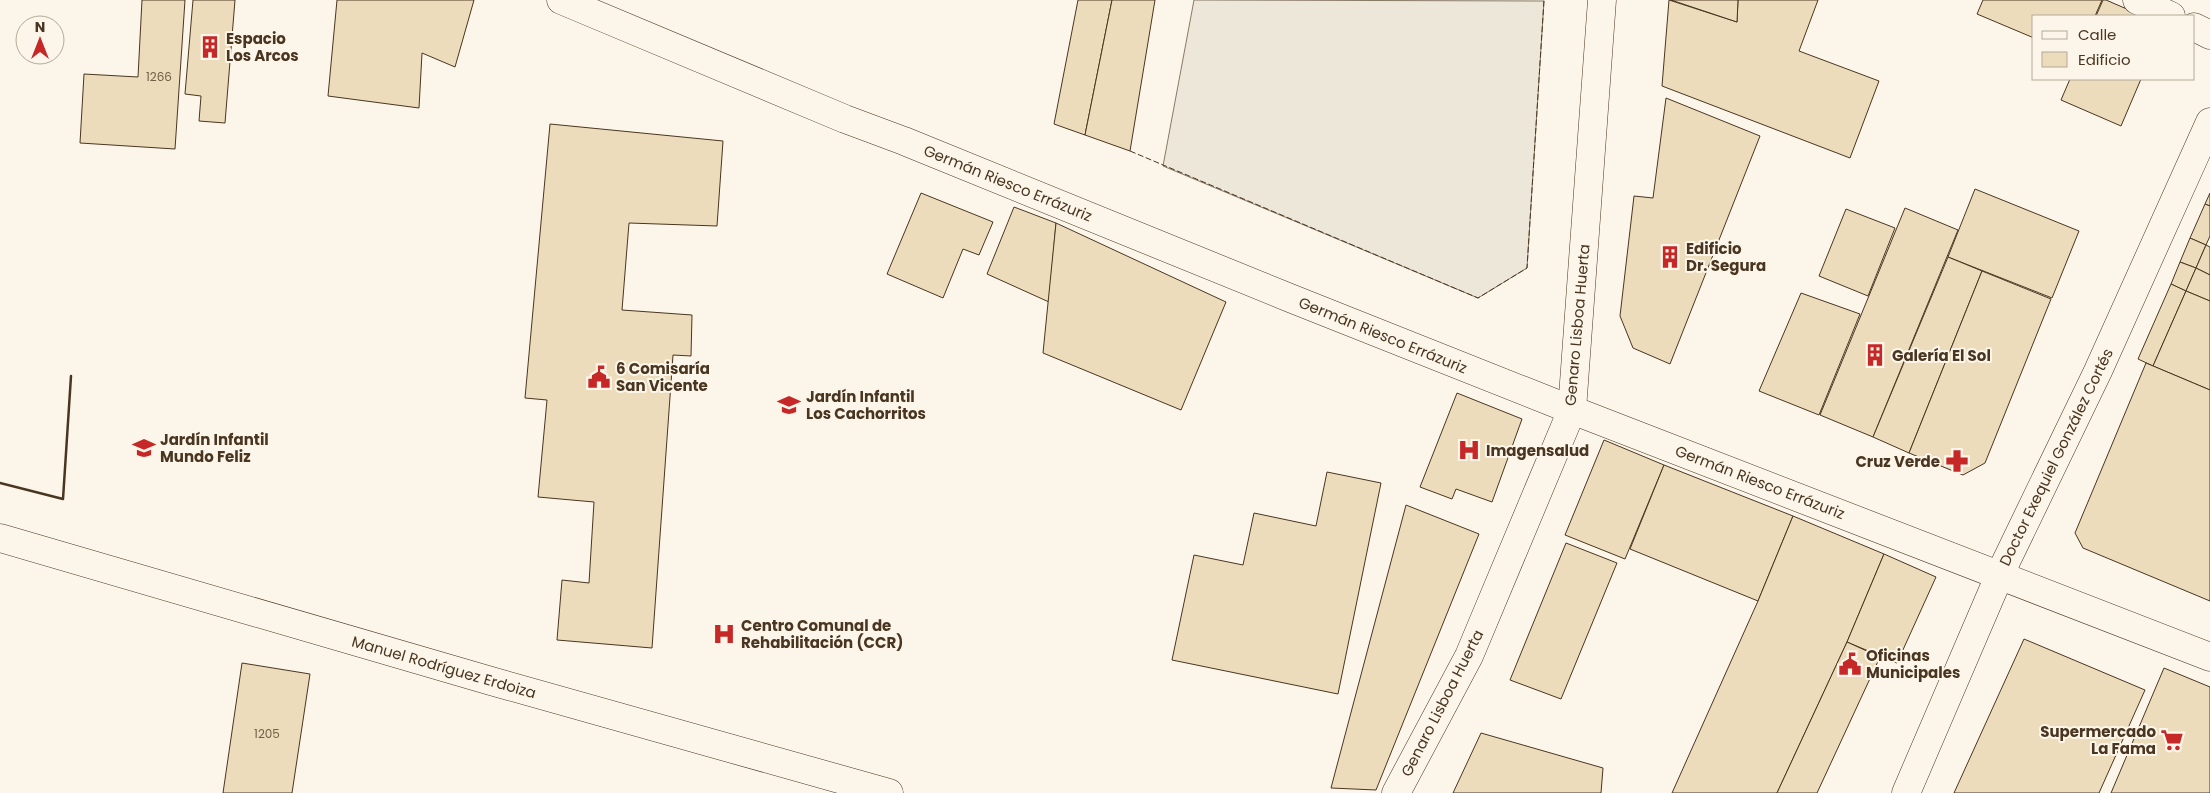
<svg xmlns="http://www.w3.org/2000/svg" width="2210" height="793" viewBox="0 0 2210 793" font-family="Poppins,sans-serif">
	<rect width="100%" height="100%" fill="#fbf6e9"/>
	<polygon fill="#ede7d9" stroke="#887966" points="1194,0 1544,1 1527,268 1478,298 1163,166"/>
	<g fill="#ecdcbc" stroke="#4a3520">
		<polygon points="142,0 185,0 175,149 80,143 84,74 138,77"/>
		<polygon points="193,0 235,0 225,123 199,121 201,96 185,94"/>
		<polygon points="337,0 474,0 455,67 422,53 419,108 328,96"/>
		<polygon points="1078,0 1112,0 1085,135 1054,124"/>
		<polygon points="1112,0 1155,0 1130,151 1085,135"/>
		<polygon points="1669,0 1737,22 1738,0 1818,0 1799,51 1879,81 1850,158 1662,86"/>
		<polygon points="1671,0 1738,0 1737,22"/>
		<polygon points="1983,0 2102,0 2095,16 2034,16 2034,38 1977,14"/>
		<polygon points="2103,0 2106,0 2143,16 2096,16"/>
		<polygon points="2070,79 2141,79 2121,126 2061,100"/>
		<polygon points="1666,98 1760,136 1670,364 1633,348 1620,316 1634,196 1653,198"/>
		<polygon points="550,124 723,141 717,226 629,223 622,310 692,315 691,356 673,355 652,648 557,640 562,580 589,583 594,502 538,497 547,400 525,398"/>
		<polygon points="1975,189 2079,231 2052,298 1948,257"/>
		<polygon points="921,193 993,222 979,255 963,249 943,298 887,274"/>
		<polygon points="2210,193 2210,206 2205,204"/>
		<polygon points="2205,204 2210,206 2210,236 2206,245 2190,238"/>
		<polygon points="1014,207 1056,223 1049,302 987,274"/>
		<polygon points="1905,208 1958,230 1873,437 1820,415"/>
		<polygon points="1846,209 1895,228 1868,296 1819,276"/>
		<polygon points="1056,223 1226,302 1181,410 1043,353"/>
		<polygon points="2190,238 2206,245 2196,268 2180,262"/>
		<polygon points="2206,245 2210,247 2210,275 2196,268"/>
		<polygon points="1948,257 1982,271 1909,453 1873,437"/>
		<polygon points="2180,262 2196,268 2186,291 2171,284"/>
		<polygon points="2196,268 2210,275 2210,301 2186,291"/>
		<polygon points="1982,271 2051,299 1985,463 1963,475 1909,453"/>
		<polygon points="2171,284 2186,291 2153,366 2138,359"/>
		<polygon points="2186,291 2210,301 2210,390 2153,366"/>
		<polygon points="1801,293 1860,314 1819,415 1759,391"/>
		<polygon points="2146,363 2210,390 2210,601 2083,548 2075,533"/>
		<polygon points="1457,393 1522,419 1492,502 1456,489 1452,499 1420,487"/>
		<polygon points="1604,440 1664,465 1625,559 1565,535"/>
		<polygon points="1664,465 1793,516 1758,601 1630,549"/>
		<polygon points="1327,472 1381,483 1338,694 1172,660 1194,555 1243,565 1254,513 1316,526"/>
		<polygon points="1406,505 1479,534 1376,790 1331,788"/>
		<polygon points="1793,516 1884,554 1847,642 1777,793 1672,793 1758,601"/>
		<polygon points="1566,543 1617,563 1561,699 1510,680"/>
		<polygon points="1884,554 1936,577 1897,663 1847,642"/>
		<polygon points="2024,639 2145,690 2099,793 1954,793"/>
		<polygon points="1847,642 1880,657 1817,793 1777,793"/>
		<polygon points="242,663 310,674 292,793 223,793"/>
		<polygon points="2164,668 2210,687 2210,793 2111,793"/>
		<polygon points="1481,733 1603,768 1601,793 1453,793"/>
	</g>
	<g fill="none" stroke-linecap="round" stroke-linejoin="round">
		<defs>
			<g id="minor">
				<polyline points="2137,0 2171,16"/>
				<polyline points="2194,27 2210,35"/>
				<polyline points="0,538 491,681 889,793"/>
				<polyline points="1396,793 1469,656 1572,410 1602,0"/>
				<polyline points="1906,793 2000,574 2098,371 2210,122"/>
			</g>
			<polyline id="secondary" points="561,0 845,119 904,141 1290,298 1572,410 2210,657"/>
		</defs>
		<use href="#minor" stroke="#4a3520" stroke-width="29"/>
		<use href="#secondary" stroke="#4a3520" stroke-width="29"/>
		<use href="#minor" stroke="#fbf6e9" stroke-width="28"/>
		<use href="#secondary" stroke="#fbf6e9" stroke-width="28"/>
		<polyline stroke="#4a3520" stroke-width="1" stroke-dasharray="6 2.5" stroke-linecap="butt" points="1130,151 1478,298 1527,268 1544,0"/>
		<polyline stroke="#4a3520" stroke-width="2.5" points="0,483 63,499 71,376"/>
	</g>
	<defs>
		<symbol id="building-bare" viewBox="-9 -9 18 18"><path d="M-4-6H4V6H1V3H-1V6H-4ZM-2.5-4.3h1.7v1.8h-1.7ZM.8-4.3h1.7v1.8H.8ZM-2.5-1h1.7V.8h-1.7ZM.8-1h1.7V.8H.8Z" fill="#c62828" stroke="#fbf6e9" stroke-width="2.5" paint-order="stroke"/></symbol>
		<symbol id="civic-bare" viewBox="-9 -9 18 18"><path d="M-.6-6.5H3V-4.5H.6V-3L4-1V1h2V6H-6V1h2V-1L-.6-3ZM-1.2 2.5V6h2.4V2.5Z" fill="#c62828" stroke="#fbf6e9" stroke-width="2.5" paint-order="stroke"/></symbol>
		<symbol id="school-bare" viewBox="-9 -9 18 18"><path d="M0-5L7-2L0 1L-7-2ZM-4 1L0 2.5L4 1V4Q0 6-4 4Z" fill="#c62828" stroke="#fbf6e9" stroke-width="2.5" paint-order="stroke"/></symbol>
		<symbol id="hospital-bare" viewBox="-9 -9 18 18"><path d="M-5-5h3v3.5h4V-5h3V5h-3V1.5h-4V5h-3Z" fill="#c62828" stroke="#fbf6e9" stroke-width="2.5" paint-order="stroke"/></symbol>
		<symbol id="pharmacy-bare" viewBox="-9 -9 18 18"><path d="M-2-6h4v4h4v4h-4v4h-4v-4h-4v-4h4Z" fill="#c62828" stroke="#fbf6e9" stroke-width="2.5" paint-order="stroke"/></symbol>
		<symbol id="supermarket-bare" viewBox="-9 -9 18 18"><path d="M-6-5.5h2.5l.6 2H6L4.5 2H-2.5L-4.4-4H-6ZM-1.5 3.2a1.3 1.3 0 1 0 .1 0ZM3 3.2a1.3 1.3 0 1 0 .1 0Z" fill="#c62828" stroke="#fbf6e9" stroke-width="2.5" paint-order="stroke"/></symbol>
	</defs>
	<g fill-rule="evenodd">
		<use href="#building-bare" x="194" y="31" width="32" height="32"/>
		<use href="#building-bare" x="1654" y="241" width="32" height="32"/>
		<use href="#building-bare" x="1859" y="339" width="32" height="32"/>
		<use href="#civic-bare" x="583" y="361" width="32" height="32"/>
		<use href="#school-bare" x="773" y="389" width="32" height="32"/>
		<use href="#school-bare" x="128" y="432" width="32" height="32"/>
		<use href="#hospital-bare" x="1453" y="434" width="32" height="32"/>
		<use href="#pharmacy-bare" x="1941" y="445" width="32" height="32"/>
		<use href="#hospital-bare" x="708" y="618" width="32" height="32"/>
		<use href="#civic-bare" x="1834" y="648" width="32" height="32"/>
		<use href="#supermarket-bare" x="2156" y="724" width="32" height="32"/>
	</g>
	<g text-anchor="middle" dominant-baseline="central" stroke-width="4" stroke-linejoin="round" paint-order="stroke">
		<g font-size="12" fill="#725f47">
			<text x="159" y="76">1266</text>
			<text x="267" y="733">1205</text>
		</g>
		<g font-size="15" font-weight="bold" fill="#4a3520" stroke="#fbf6e9" text-anchor="start">
			<text x="226" y="38">Espacio<tspan x="226" dy="17">Los Arcos</tspan></text>
			<text x="1686" y="248">Edificio<tspan x="1686" dy="17">Dr. Segura</tspan></text>
			<text x="1892" y="355">Galería El Sol</text>
			<text x="616" y="368">6 Comisaría<tspan x="616" dy="17">San Vicente</tspan></text>
			<text x="806" y="396">Jardín Infantil<tspan x="806" dy="17">Los Cachorritos</tspan></text>
			<text x="160" y="439">Jardín Infantil<tspan x="160" dy="17">Mundo Feliz</tspan></text>
			<text x="1486" y="450">Imagensalud</text>
			<text x="1940" y="461" text-anchor="end">Cruz Verde</text>
			<text x="741" y="625">Centro Comunal de<tspan x="741" dy="17">Rehabilitación (CCR)</tspan></text>
			<text x="1866" y="655">Oficinas<tspan x="1866" dy="17">Municipales</tspan></text>
			<text x="2156" y="731" text-anchor="end">Supermercado<tspan x="2156" dy="17">La Fama</tspan></text>
		</g>
		<g font-size="15" fill="#4a3520" stroke="#fbf6e9">
			<text transform="translate(1008 183) rotate(22)">Germán Riesco Errázuriz</text>
			<text transform="translate(1577 325) rotate(-85)">Genaro Lisboa Huerta</text>
			<text transform="translate(1383 335) rotate(22)">Germán Riesco Errázuriz</text>
			<text transform="translate(2056 457) rotate(-64)">Doctor Exequiel González Cortés</text>
			<text transform="translate(1760 482) rotate(21)">Germán Riesco Errázuriz</text>
			<text transform="translate(444 667) rotate(16)">Manuel Rodríguez Erdoiza</text>
			<text transform="translate(1442 703) rotate(-63)">Genaro Lisboa Huerta</text>
		</g>
	</g>
	<rect x="2032" y="15" width="162" height="65" fill="#fbf6e9" stroke="#b4a999"/>
	<rect x="2042" y="31" width="25" height="8" fill="#fbf6e9" stroke="#b4a999"/>
	<text x="2078" y="40" font-size="15" fill="#4a3520">Calle</text>
	<rect x="2042" y="52" width="25" height="15" fill="#ecdcbc" stroke="#b4a999"/>
	<text x="2078" y="65" font-size="15" fill="#4a3520">Edificio</text>
	<g transform="translate(40 40)"><circle r="24" fill="#fbf6e9" stroke="#b4a999"/>
	<path d="M0-4L9 19L0 12L-9 19Z" fill="#c62828"/>
	<text y="-8" font-size="14" font-weight="bold" text-anchor="middle" fill="#4a3520">N</text>
	</g>
</svg>
